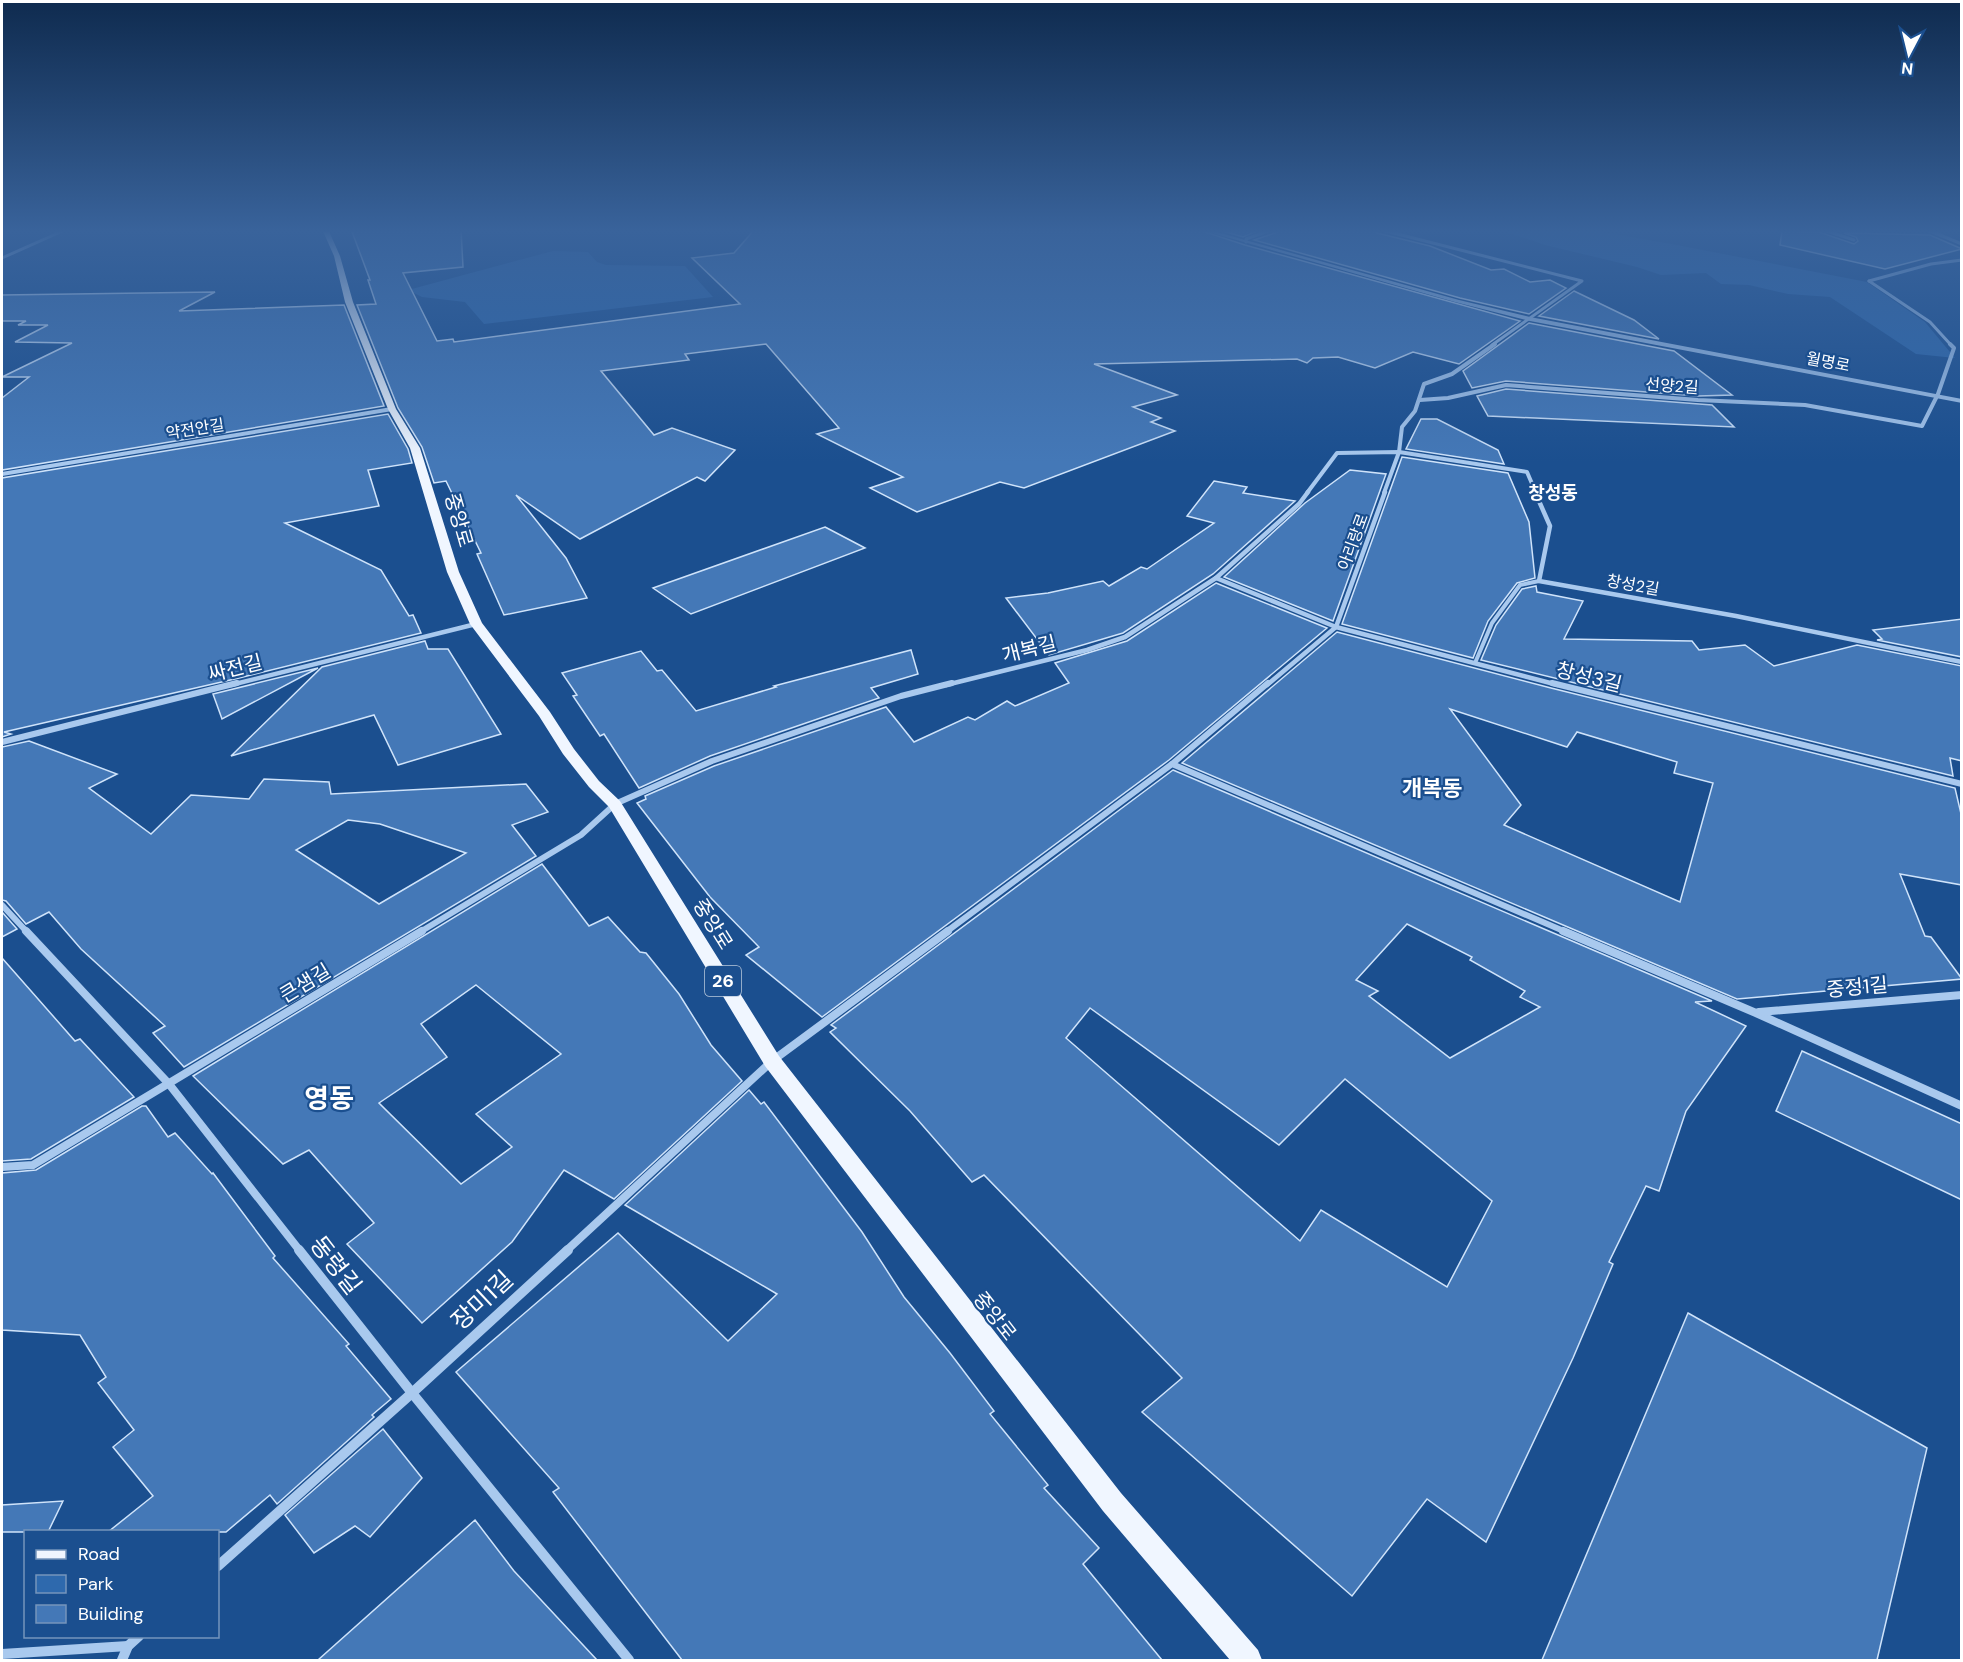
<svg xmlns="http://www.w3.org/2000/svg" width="1963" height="1662" viewBox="0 0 1963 1662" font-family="'DM Sans','Noto Sans KR',sans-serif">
	<rect width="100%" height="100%" fill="#1b4f8f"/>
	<g fill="#2e69ad">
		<polygon points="1499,229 1585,229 1677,245 1867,282 1925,322 1955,358 1916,354 1830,297 1788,294 1749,285 1721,284 1706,273 1661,275 1637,267 1545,245"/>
		<polygon points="553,251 588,252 597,262 606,265 685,266 713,297 484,324 465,302 422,297 408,290"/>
	</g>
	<g fill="#4478b7" stroke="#cfe3fa" stroke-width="1.5" fill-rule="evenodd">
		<polygon points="351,229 461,229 463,267 403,273 437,341 453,339 454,342 740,304 692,258 734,253 755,229 1196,229 1245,245 1520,321 1459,364 1413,352 1375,368 1338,357 1313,358 1307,363 1297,359 1094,364 1177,395 1133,407 1161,418 1151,422 1175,431 1024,488 1000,482 917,512 870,488 903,477 817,434 839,428 766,344 685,354 689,360 601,371 654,435 672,428 735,450 705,481 697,477 580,539 516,495 566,558 587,598 504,615 477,554 481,553 446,481 434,483 422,447 398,408 357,305 376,304 368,280 370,280"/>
		<polygon points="1216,229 1262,229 1243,237"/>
		<polygon points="1278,229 1374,229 1377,233 1430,246 1491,270 1504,269 1530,282 1550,280 1566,288 1529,314 1460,298 1254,240 1275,233"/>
		<polygon points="1782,231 1819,232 1854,244 1858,241 1856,237 1844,233 1930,235 1962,249 1885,269 1780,245"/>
		<polygon points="1574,291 1634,320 1659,339 1539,316"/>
		<polygon points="215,292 179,311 344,305 384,406 2,470 2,398 29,377 2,377 72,343 15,342 48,325 18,325 26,321 2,321 2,295"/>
		<polygon points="1529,323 1674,351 1732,395 1698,396 1506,381 1472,388 1463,371"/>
		<polygon points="1506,389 1712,405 1734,427 1488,416 1477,396"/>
		<polygon points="388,414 408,449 412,463 368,470 379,506 285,523 381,570 409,616 413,615 421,633 239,678 4,732 11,734 2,737 2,478"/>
		<polygon points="1421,419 1437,419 1498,450 1504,464 1406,449"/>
		<polygon points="1402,457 1508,473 1529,522 1535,578 1517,583 1488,621 1473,658 1342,624"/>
		<polygon points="1350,470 1386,474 1333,621 1224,577 1305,503"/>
		<polygon points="1214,481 1247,487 1243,493 1295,501 1213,574 1123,633 1049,655 1006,598 1048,593 1103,581 1109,586 1141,567 1147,569 1214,523 1187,516"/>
		<polygon points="825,527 865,548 691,614 653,588"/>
		<polygon points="1216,583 1327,628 1169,760 822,1017 746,955 759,947 710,897 637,803 646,799 645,796 714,766 886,707 914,742 968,717 975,720 1007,701 1015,706 1069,683 1055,663 1127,641"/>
		<polygon points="1536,586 1537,592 1583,601 1564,639 1692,641 1699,650 1745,645 1774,666 1857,645 1962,666 1962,761 1950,758 1953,776 1481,660 1496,625 1522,589"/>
		<polygon points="1962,619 1962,657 1877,640 1882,639 1873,630"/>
		<path d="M1337,632L1551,688L1955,788L1962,818V885L1900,874L1925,936L1931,937L1962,979L1737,999L1182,763ZM1450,709L1567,747L1577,732L1677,762L1674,773L1713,783L1680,902L1504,825L1521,805Z"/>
		<polygon points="425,641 428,649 448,649 501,734 398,765 374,715 231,756 322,667"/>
		<polygon points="911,650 918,674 871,688 879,698 710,756 639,788 604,734 600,736 573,696 577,695 562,673 641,651 657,671 662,670 696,711 776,687 774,686"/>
		<polygon points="318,668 222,719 213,694"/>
		<path d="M29,741L117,774L89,788L151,834L191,795L249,799L264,779L329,782L331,794L526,784L548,812L512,825L536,856L184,1067L153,1033L165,1026L81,949L49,912L26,924L6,901L2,900V747ZM348,820L380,824L466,853L379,904L296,850Z"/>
		<path d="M1173,770L1712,1001L1695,1002L1746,1026L1686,1111L1659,1191L1646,1186L1609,1262L1613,1264L1573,1358L1486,1542L1427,1499L1352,1596L1142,1412L1182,1378L984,1175L972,1182L910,1111L830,1032L836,1028L831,1025ZM1407,924L1472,957L1470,960L1525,991L1520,997L1540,1007L1450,1058L1369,996L1378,991L1356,980ZM1090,1008L1279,1145L1345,1079L1492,1201L1447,1287L1321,1210L1300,1241L1066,1038Z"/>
		<path d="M542,864L589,926L608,917L640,952L646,953L679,994L711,1045L742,1081L614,1199L564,1170L512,1242L422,1323L347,1244L374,1223L309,1150L283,1164L193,1076ZM476,985L561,1054L476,1114L512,1147L461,1184L379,1103L447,1057L421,1024Z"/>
		<polygon points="2,912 17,929 2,937"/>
		<polygon points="2,958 75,1041 80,1039 134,1097 31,1159 2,1161"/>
		<polygon points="1802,1051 1962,1124 1962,1200 1776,1111"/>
		<polygon points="749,1090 761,1104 764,1102 862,1232 904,1297 950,1353 994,1411 990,1414 1048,1485 1044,1488 1099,1548 1083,1564 1162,1660 682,1660 553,1492 559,1488 456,1372 618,1233 728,1341 777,1294 625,1205"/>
		<polygon points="142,1106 146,1106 168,1137 175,1133 212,1174 213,1173 275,1256 273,1258 349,1344 346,1346 391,1399 372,1415 374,1417 277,1504 270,1495 226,1532 108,1532 153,1496 113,1447 134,1430 98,1383 106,1377 80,1335 2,1330 2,1173 36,1170"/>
		<polygon points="1688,1313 1927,1448 1877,1660 1542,1660"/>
		<polygon points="383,1429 422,1478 370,1537 355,1526 314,1553 285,1515"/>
		<polygon points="63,1501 48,1532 2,1532 2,1505"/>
		<polygon points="475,1520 514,1571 597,1660 318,1660"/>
	</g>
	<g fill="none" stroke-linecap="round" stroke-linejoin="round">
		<polyline stroke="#a9c9ee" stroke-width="4" points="1475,663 1492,623 1520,585 1539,581"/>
		<g stroke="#a9c9ee" stroke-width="3">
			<polyline points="1378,229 1582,281 1492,345"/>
			<polyline points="1821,229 1854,240"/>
			<polyline points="1925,229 1962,244"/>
			<polyline points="1246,242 1246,239 1274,229"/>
			<polyline points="2,258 67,229"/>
			<polyline points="1869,281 1931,264 1962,260"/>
			<polyline points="1869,281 1930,322 1951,345"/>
		</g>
		<g stroke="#a9c9ee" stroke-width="4">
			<polyline points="1420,400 1448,398 1506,385 1698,400 1805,405 1922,426 1938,394 1954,348 1950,344"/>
			<polyline points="2,474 392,409"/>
			<polyline points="1307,493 1337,453 1399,452 1527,472 1536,493"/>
			<polyline points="1384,493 1399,452 1402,427 1415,411 1424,384 1452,374 1495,344"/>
		</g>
		<g stroke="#a9c9ee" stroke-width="4.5">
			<polyline points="1535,492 1550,526 1539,581 1736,616 1962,662"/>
			<polyline points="1216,578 1336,627 1558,685"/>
			<polyline points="231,685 476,624"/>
			<polyline points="946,685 1087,650 1125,637 1216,578 1299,504 1308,492"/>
			<polyline points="1267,685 1336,627 1385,492"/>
		</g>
		<g stroke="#a9c9ee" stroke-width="6">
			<polyline points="1552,683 1962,784"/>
			<polyline points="2,742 237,683"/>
			<polyline points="1172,764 1268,683"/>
			<polyline points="2,905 27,932"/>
			<polyline points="420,932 581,835 615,804 712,761 901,696 952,683"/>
			<polyline points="946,932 1172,764 1566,932"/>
		</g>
		<g stroke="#a9c9ee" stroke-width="8">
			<polyline points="26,931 169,1084 300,1251"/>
			<polyline points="1563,931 1756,1013 1962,1106"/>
			<polyline points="1759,1012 1962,995"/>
			<polyline points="2,1167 33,1165 422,931"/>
			<polyline points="566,1251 772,1061 948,931"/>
		</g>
		<g stroke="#a9c9ee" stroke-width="10">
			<polyline points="299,1250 412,1393 629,1660"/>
			<polyline points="218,1566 412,1393 568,1250"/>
			<polyline points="2,1654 128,1646"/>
			<polyline points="122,1660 128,1646 139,1636"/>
		</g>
		<polygon fill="#a9c9ee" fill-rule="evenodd" points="1206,229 1459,300 1530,317 1962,399 1962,403 1530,321 1455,302 1198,229"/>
		<polygon fill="#f0f6ff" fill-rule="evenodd" points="322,229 328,229 340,256 353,302 396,409 420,448 459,572 482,623 550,712 574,749 599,781 620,801 779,1056 1121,1493 1258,1650 1262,1660 1230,1660 1103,1511 765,1066 609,807 589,787 563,754 539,716 470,624 447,572 410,448 388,409 345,302 334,256"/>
	</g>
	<linearGradient id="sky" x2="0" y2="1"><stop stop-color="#0f2b4f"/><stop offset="0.5" stop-color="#39639b"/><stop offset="1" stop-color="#39639b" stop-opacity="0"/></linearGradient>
	<rect width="1963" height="462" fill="url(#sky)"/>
	<g text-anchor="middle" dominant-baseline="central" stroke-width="4.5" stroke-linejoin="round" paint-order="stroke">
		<g font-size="16" fill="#fff" stroke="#1b4f8f">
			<text transform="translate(1828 362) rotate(11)">월명로</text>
			<text transform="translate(1672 386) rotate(4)">선양2길</text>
			<text transform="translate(195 429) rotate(-9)">약전안길</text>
			<text transform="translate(1353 542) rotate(-70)">아리랑로</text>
			<text transform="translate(1633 585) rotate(10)">창성2길</text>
		</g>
		<g font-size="18" font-weight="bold" fill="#fff" stroke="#1b4f8f">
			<text x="1553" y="493">창성동</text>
		</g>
		<rect fill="#1b4f8f" stroke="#bbcadd" stroke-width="1.5" x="705" y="966" width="36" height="30" rx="4.5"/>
		<g font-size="18" font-weight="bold" fill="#fff">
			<text x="723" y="981">26</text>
		</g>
		<g font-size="20" fill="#fff" stroke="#1b4f8f">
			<text transform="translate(459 520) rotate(74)">중앙로</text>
			<text transform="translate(1029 649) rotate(-14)">개복길</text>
			<text transform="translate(235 668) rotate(-14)">싸전길</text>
			<text transform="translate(1589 677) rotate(14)">창성3길</text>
			<text transform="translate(713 924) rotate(58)">중앙로</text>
			<text transform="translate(305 983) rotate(-31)">큰샘길</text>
			<text transform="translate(1857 987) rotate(-5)">중정1길</text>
			<text transform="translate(995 1316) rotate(52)">중앙로</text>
		</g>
		<g font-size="22" font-weight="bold" fill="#fff" stroke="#1b4f8f">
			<text x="1432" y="788">개복동</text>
		</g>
		<g font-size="24" fill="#fff" stroke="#1b4f8f">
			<text transform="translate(336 1265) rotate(52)">동령길</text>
			<text transform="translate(482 1300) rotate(-43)">장미1길</text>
		</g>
		<g font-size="27" font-weight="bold" fill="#fff" stroke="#1b4f8f">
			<text x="329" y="1098">영동</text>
		</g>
	</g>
	<rect width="1963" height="1662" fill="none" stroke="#ffffff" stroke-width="6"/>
	<rect x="24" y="1530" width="195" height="108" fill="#1b4f8f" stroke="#7695bc" stroke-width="1.5"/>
	<rect x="36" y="1550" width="30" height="9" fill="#f0f6ff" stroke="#7695bc" stroke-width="1.5"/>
	<text x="78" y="1560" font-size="18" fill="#ffffff">Road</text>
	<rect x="36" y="1575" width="30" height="18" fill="#2e69ad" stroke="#7695bc" stroke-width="1.5"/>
	<text x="78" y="1590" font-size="18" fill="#ffffff">Park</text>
	<rect x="36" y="1605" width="30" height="18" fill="#4478b7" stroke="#7695bc" stroke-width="1.5"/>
	<text x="78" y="1620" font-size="18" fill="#ffffff">Building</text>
	<g transform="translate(1909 54) rotate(187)" stroke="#1b4f8f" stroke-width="4.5" paint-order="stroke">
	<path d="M0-4.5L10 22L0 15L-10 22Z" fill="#ffffff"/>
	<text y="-9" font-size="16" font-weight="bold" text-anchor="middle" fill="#ffffff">N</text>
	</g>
</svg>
